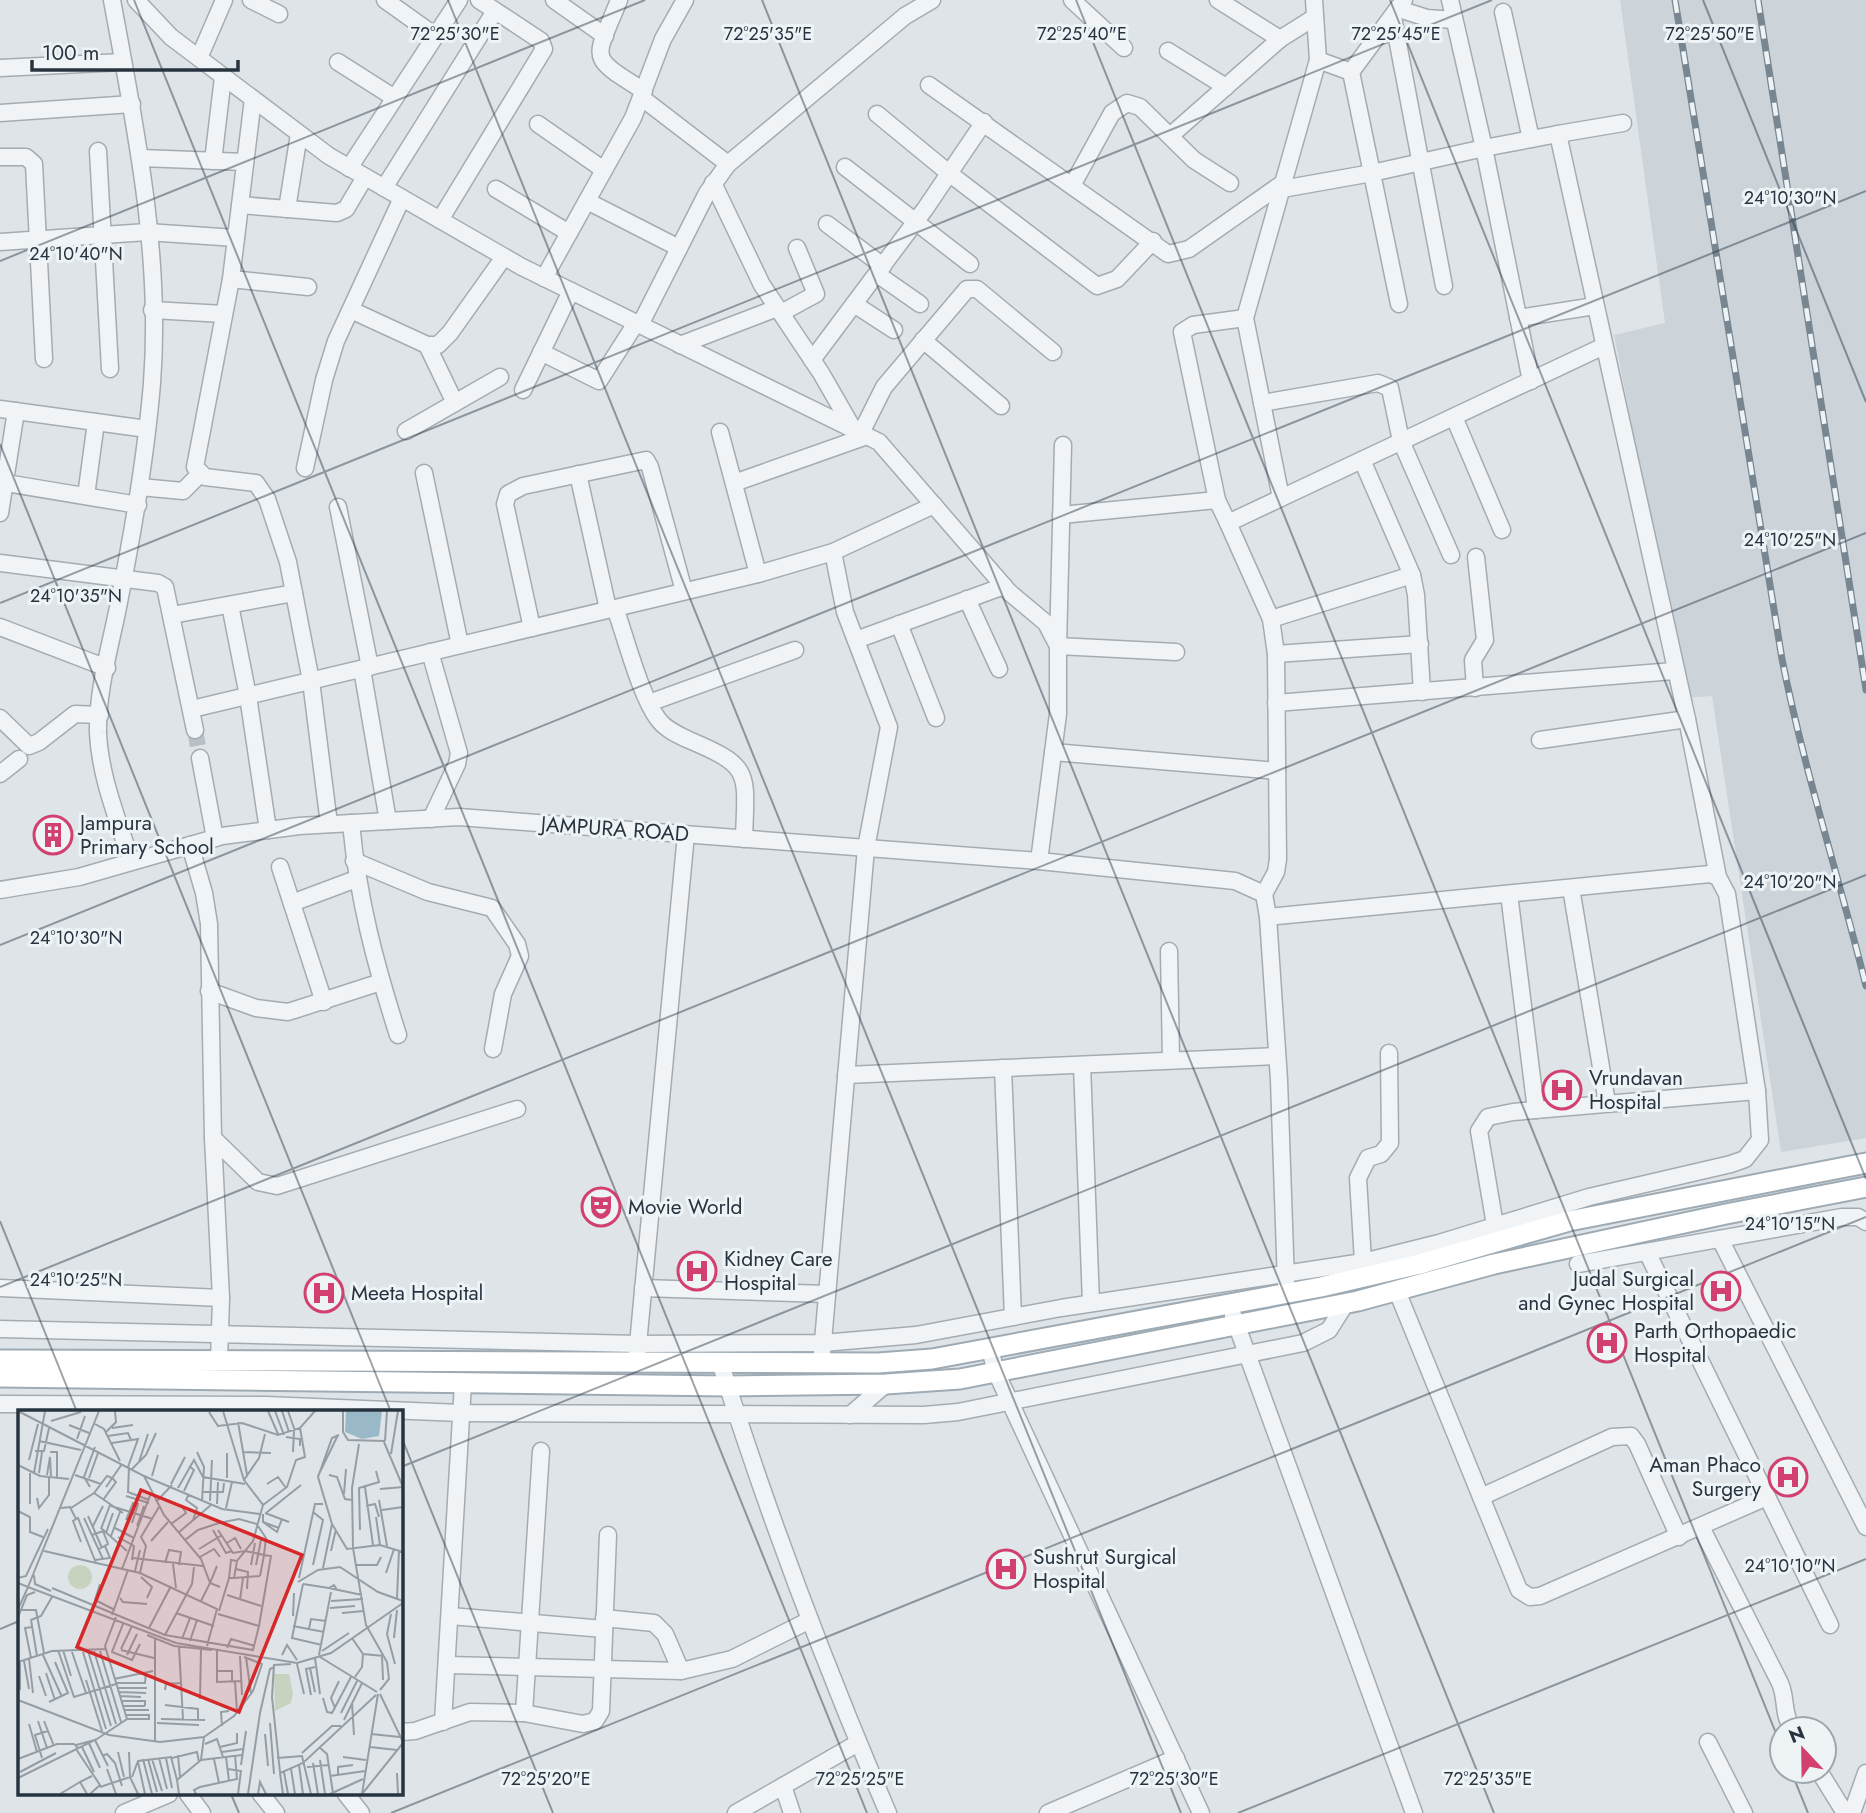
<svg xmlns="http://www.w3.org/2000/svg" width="1866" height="1813" viewBox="0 0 1866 1813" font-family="Jost,sans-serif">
	<rect width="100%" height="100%" fill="#dfe4e8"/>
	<polygon fill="#ccd4da" points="1620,0 1866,0 1866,1138 1781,1152 1712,696 1685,698 1614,335 1665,323"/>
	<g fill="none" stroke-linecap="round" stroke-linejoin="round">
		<polyline stroke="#bac1c6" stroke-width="16" stroke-dasharray="16 8" stroke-linecap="butt" points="195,730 200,758"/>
		<defs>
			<g id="minor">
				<path d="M112,0C135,126 162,254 152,383C146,455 134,526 120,597C112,641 97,688 98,733C100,777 118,820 131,861"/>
				<polyline points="136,0 171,37 329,156 522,267 879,442 1009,592 1046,623 1058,646 1058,714 1039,861"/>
				<polyline points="251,0 279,14"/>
				<polyline points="385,0 434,35"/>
				<polyline points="554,0 605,36"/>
				<path d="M619,0C595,61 586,55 644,91"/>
				<polyline points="1072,0 1124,48"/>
				<polyline points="1218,0 1280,39"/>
				<polyline points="1450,0 1484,148 1558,134 1687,719 1718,877"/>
				<polyline points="1399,9 1427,18 1454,20"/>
				<polyline points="1503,12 1531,139"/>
				<polyline points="1393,17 1444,286"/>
				<polyline points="1168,51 1226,87"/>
				<polyline points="199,58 224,0"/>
				<polyline points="1318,60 1351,72 1404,0"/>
				<polyline points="338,62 393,97"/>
				<polyline points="0,68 123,62"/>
				<polyline points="1351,72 1399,304"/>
				<polyline points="929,85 1168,254 1189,249 1283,183"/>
				<polyline points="642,98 728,164"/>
				<polyline points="253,99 231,279 195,467 205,477 256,483 267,499 288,562 311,681 329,824"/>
				<polyline points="0,113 132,104"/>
				<polyline points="877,114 950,174 1097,286 1117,279 1153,241"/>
				<polyline points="538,124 604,170"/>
				<polyline points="1558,134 1623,123"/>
				<polyline points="1170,136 1280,39 1315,17"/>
				<polyline points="98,151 110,369"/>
				<polyline points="0,157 26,157 34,164 44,359"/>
				<polyline points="141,158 245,162"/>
				<polyline points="213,161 223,77"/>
				<polyline points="845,167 970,264"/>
				<polyline points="349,168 459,0"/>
				<polyline points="713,183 762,285 821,373 852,427"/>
				<polyline points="1073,184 1112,113 1127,103 1140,107 1194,160 1230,183"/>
				<polyline points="384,188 495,11"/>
				<polyline points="496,189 569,233"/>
				<polyline points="1282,189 1372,173 1484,148 1531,381"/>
				<polyline points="587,201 679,248"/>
				<polyline points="240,205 337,213 346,209 365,177"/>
				<polyline points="287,209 299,134"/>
				<polyline points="440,220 544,49 541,41 479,0"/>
				<polyline points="827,224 883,266"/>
				<polyline points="0,242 147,232 236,238"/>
				<polyline points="877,274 920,304"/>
				<polyline points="544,278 633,118 663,39 685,0"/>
				<polyline points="231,279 308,287"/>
				<polyline points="854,304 894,330"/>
				<polyline points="152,310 224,314"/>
				<polyline points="351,310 427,345 438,345 450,333 504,257"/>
				<polyline points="781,313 816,294 797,248"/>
				<polyline points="1518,318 1595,306"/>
				<polyline points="640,325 707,193 728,164 905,16 932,0"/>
				<polyline points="923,340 1001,406"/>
				<polyline points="427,345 455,403"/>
				<polyline points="680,345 777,308"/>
				<polyline points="541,352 599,381 636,323"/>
				<polyline points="812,360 925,209 984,122"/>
				<polyline points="523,390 571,291"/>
				<polyline points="1262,403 1378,383 1390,388 1401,441 1451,555"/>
				<polyline points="0,409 147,429"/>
				<polyline points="1454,417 1502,530"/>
				<polyline points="406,431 500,377"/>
				<polyline points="720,432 758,574"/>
				<polyline points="861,433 884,387 967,289 977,289 1053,352"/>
				<polyline points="1063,445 1058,646 1176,652"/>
				<polyline points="1362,460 1412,575 1416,595 1422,692"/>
				<polyline points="305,468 324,380 336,341 402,198"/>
				<polyline points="424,473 460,645"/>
				<polyline points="578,474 608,609"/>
				<polyline points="0,482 138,505"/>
				<polyline points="734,483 867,436"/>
				<polyline points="140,487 183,491 199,475"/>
				<polyline points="86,496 96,422"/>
				<polyline points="1281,498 1604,346"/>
				<polyline points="338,507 370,667"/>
				<polyline points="0,513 16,411"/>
				<polyline points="1061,515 1217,500"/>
				<polyline points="1228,523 1217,500 1182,332 1193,325 1245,318"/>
				<polyline points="0,563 158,583 165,587 195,730"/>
				<polyline points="967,599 999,669"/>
				<polyline points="230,605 248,696 268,830"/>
				<path d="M615,608C626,638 640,695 658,719C665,729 678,735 689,740C753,767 746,772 744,839"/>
				<polyline points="172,615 294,593"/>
				<polyline points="1271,619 1412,575"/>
				<polyline points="899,624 936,718"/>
				<polyline points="0,627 107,668"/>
				<polyline points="532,628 505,504 508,494 523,486 646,460 650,467 684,591"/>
				<polyline points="856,640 1004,586"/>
				<polyline points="430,652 459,753 457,764 431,819"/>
				<polyline points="1276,654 1420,644"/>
				<polyline points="362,669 388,821"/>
				<polyline points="1475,688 1473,660 1485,640 1476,557"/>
				<polyline points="649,703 795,650"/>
				<polyline points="1276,703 1674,671"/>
				<polyline points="192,709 758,574 833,552 934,505"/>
				<polyline points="0,718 29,746 39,742 75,714 100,715"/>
				<polyline points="1540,740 1687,719"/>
				<polyline points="1053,752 1277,771"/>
				<polyline points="200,758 215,838"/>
				<polyline points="0,774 19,759"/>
				<path d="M351,823C358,899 375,963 398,1035"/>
				<polyline points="190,845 204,893 209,924 213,1138 221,1298 219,1361"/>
				<polyline points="354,861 428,892 492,908 517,944 520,956 503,994 493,1049"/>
				<polyline points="280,867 324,1002"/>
				<polyline points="1571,888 1607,1103"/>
				<polyline points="0,890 79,877 222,836 299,826 459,817 1039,861 1235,881 1264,894 1268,917 1279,1080 1286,1283"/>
				<polyline points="1264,894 1276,872 1278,859 1276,654 1271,619 1228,523 1281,498 1245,318 1318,60 1314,0"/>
				<polyline points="1509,894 1536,1110"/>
				<polyline points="292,903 356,879"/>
				<polyline points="1169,951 1171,1060"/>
				<polyline points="209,991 256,1008 288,1012 381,982"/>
				<polyline points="1082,1065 1091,1303"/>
				<polyline points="1003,1068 1013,1317"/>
				<polyline points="846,1075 1277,1056"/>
				<polyline points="213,1138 258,1182 277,1186 517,1109"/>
				<polyline points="1495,1225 1479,1131 1488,1117 1513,1112 1757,1091"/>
				<polyline points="1720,1239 1866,1527"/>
				<polyline points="1647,1252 1830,1625"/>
				<polyline points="1363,1262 1358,1178 1368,1158 1381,1154 1390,1143 1389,1053"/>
				<polyline points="1578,1264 1842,1217 1858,1217 1866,1222"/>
				<polyline points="0,1288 221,1298"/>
				<polyline points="643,1288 827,1294"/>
				<polyline points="1397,1291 1519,1590 1530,1597 1540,1596 1767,1497"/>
				<polyline points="1233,1315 1414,1813"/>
				<polyline points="0,1329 638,1344 823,1343 916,1335 1061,1308 1363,1262 1439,1243 1589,1197 1731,1164 1745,1159 1760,1140 1757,1091 1727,894 1718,877 1710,874 1268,917"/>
				<polyline points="990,1349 996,1372 1201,1813"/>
				<polyline points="822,1353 866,848 889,727 845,612 833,552"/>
				<polyline points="637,1355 686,834"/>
				<path d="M720,1362C768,1515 825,1665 888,1813"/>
				<polyline points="0,1404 266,1405 461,1413 924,1415 958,1412 1303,1343 1329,1330 1346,1303"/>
				<polyline points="850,1415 886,1384"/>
				<polyline points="1481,1497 1612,1437 1631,1436 1637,1444 1679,1537"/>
				<path d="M1701,1527L1780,1683C1787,1699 1782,1712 1792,1729"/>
				<polyline points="450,1616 604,1629"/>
				<polyline points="604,1618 654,1623 665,1634 681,1671"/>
				<polyline points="448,1665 681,1671 732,1659 810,1620"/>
				<polyline points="524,1713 541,1451"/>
				<polyline points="443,1722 463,1383"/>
				<polyline points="401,1732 415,1731 470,1712 524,1713 583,1724 595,1721 601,1711 608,1535"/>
				<polyline points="1708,1742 1744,1813"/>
				<polyline points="1819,1771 1845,1813"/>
				<polyline points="783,1786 792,1813"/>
				<polyline points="188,1794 202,1813"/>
				<polyline points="261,1794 276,1813"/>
				<polyline points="346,1794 361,1813"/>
				<polyline points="124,1813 169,1794"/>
				<polyline points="736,1813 858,1743"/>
				<polyline points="1048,1813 1176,1758"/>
				<polyline points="1852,1813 1866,1773"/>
			</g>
			<g id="major">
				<polyline points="0,1360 878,1363 932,1359 1321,1287 1420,1264 1569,1221 1866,1163"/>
				<polyline points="0,1377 728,1386 886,1384 960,1379 1358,1301 1494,1264 1726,1214 1866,1187"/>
			</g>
		</defs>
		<use href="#minor" stroke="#a4acb2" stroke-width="19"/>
		<use href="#major" stroke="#9eabb4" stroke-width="23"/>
		<use href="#minor" stroke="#f1f4f7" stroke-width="16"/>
		<use href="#major" stroke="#fff" stroke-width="19"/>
		<defs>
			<g id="rail">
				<path d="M1675,0L1782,659C1804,770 1839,877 1866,986"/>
				<polyline points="1758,0 1866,690"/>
			</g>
		</defs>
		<use href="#rail" stroke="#788692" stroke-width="7"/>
		<use href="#rail" stroke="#eef3f6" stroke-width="4.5" stroke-dasharray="13" stroke-linecap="butt"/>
	</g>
	<path fill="none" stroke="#273440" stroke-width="2" stroke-opacity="0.45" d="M134,0L867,1813M448,0L1181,1813M762,0L1494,1813M1076,0L1782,1748M1390,0L1866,1179M1703,0L1866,402M0,261L645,0M0,444L391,1412M0,603L1492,0M0,945L1866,191M0,1221L77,1412M0,1287L1866,533M401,1436L553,1813M401,1467L1866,875M0,1629L19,1621M1791,1771L1808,1813M231,1794L239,1813M391,1813L1866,1217M1238,1813L1866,1559"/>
	<defs>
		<symbol id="building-ring" viewBox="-11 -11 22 22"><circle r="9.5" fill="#eef3f6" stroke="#d1406f" stroke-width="1.5"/><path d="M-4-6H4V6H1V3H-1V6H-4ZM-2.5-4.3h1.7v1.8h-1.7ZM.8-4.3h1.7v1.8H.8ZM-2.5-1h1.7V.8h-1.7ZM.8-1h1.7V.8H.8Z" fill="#d1406f"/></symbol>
		<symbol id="hospital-ring" viewBox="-11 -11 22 22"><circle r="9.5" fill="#eef3f6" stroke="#d1406f" stroke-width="1.5"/><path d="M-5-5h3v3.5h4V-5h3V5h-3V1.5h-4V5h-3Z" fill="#d1406f"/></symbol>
		<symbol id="theatre-ring" viewBox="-11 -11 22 22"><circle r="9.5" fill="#eef3f6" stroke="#d1406f" stroke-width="1.5"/><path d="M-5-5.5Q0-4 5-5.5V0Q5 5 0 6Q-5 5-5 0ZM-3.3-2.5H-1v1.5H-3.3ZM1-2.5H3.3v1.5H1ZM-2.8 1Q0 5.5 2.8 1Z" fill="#d1406f"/></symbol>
	</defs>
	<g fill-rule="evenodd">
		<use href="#building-ring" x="31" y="813" width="44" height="44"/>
		<use href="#hospital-ring" x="1540" y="1068" width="44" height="44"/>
		<use href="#theatre-ring" x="579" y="1185" width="44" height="44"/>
		<use href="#hospital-ring" x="675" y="1249" width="44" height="44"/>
		<use href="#hospital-ring" x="1699" y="1269" width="44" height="44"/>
		<use href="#hospital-ring" x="302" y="1271" width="44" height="44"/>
		<use href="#hospital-ring" x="1585" y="1321" width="44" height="44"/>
		<use href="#hospital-ring" x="1766" y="1455" width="44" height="44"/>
		<use href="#hospital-ring" x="984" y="1547" width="44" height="44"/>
	</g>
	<g text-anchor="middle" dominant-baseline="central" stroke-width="6" stroke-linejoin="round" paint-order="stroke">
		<g font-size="21" fill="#273440" stroke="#eef3f6" text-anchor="start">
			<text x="80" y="823">Jampura<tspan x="80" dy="24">Primary School</tspan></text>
			<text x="1589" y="1078">Vrundavan<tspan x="1589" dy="24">Hospital</tspan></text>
			<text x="628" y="1207">Movie World</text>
			<text x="724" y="1259">Kidney Care<tspan x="724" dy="24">Hospital</tspan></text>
			<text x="1694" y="1279" text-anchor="end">Judal Surgical<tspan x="1694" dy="24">and Gynec Hospital</tspan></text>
			<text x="351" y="1293">Meeta Hospital</text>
			<text x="1634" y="1331">Parth Orthopaedic<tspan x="1634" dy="24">Hospital</tspan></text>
			<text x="1761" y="1465" text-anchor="end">Aman Phaco<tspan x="1761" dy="24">Surgery</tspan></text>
			<text x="1033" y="1557">Sushrut Surgical<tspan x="1033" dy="24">Hospital</tspan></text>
		</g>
		<g font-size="21" fill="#273440" stroke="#eef3f6">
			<text transform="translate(615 829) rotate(4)">JAMPURA ROAD</text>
		</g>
	</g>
	<g transform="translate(18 1410)">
		<rect width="385" height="385" fill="#dfe4e8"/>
		<path d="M50 167a12 12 0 1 1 24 0a12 12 0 1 1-24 0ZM256,264H271L275,283L273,293L257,301Z" fill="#c7d2bf"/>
		<path d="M328,1H364L361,26L344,29L327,22Z" fill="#99b9c9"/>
		<path fill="none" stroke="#959ea5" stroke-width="2" d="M0,1L126,66L146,105L183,149L192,173L183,191M205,1L226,70M250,1L260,24M257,1L266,25M264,1L271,22M270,1L277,21M325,1V22L330,30L367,31M191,2L200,16L224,13L260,25L282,18L297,1M33,11L63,2M220,12L229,65M77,14L86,19L102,51M51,15L71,23M94,18L115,15M88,22L98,12L97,1M90,26L110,23L113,30M268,27L282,29V36M59,29L67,6M21,31L63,40M367,31L369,1M366,32L385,77M94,33L120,29L110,57M341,34L334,78L335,138L348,215M17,41H26L31,18M32,42H39V67M179,42L186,57L184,91M225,42L253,43M275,42L276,21M373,44L380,1M11,50L20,14M121,52L130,24M0,55L22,66L51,69M111,57L110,82L131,90M114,59L128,45L138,23M12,63V94M16,63L27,1M21,63L24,42M29,65L32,47L33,66M57,65L83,74M311,65L319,67L327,89L334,90M126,66L204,99L242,104M134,66L140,45M300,66L320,25M71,68L80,43M209,68V43M153,74L167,47M249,74L260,67L268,78M72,77L66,67L77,37M88,77L104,54M347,77L355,135M160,78L176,50L185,67L227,74M362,79L385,77M166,81L176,60L171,56M185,82H205L206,73M76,83L105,103M171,84L168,90L179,98L175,110M326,84L328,59M108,86L131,93M19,88L21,98L31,85V66M85,90L98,72L94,68M361,90L369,136M192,91L194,50M138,92L154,75M199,94L200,72M245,95L269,77L278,50L287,47L282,18M93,96L135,109M348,96L357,94L361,107M43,98L52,97L58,109M53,98L76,83L89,66L94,68M208,98L214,72M364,100L385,97M0,101L12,107V122L25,127M247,103L271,112M248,103L283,75M245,104V112L261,118M70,106L84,138M358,107L362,135M66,108L85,149M108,110L115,93L120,94L114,113M245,112L259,122L264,109M153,114L168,103L163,95M314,114L300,67L314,28L321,25M75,116L85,96M119,116L126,96M240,116L248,128L246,145L253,146L241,216M83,118L109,141M97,118L116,128M83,119L92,95M195,120L208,143L214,141M200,120L215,143L227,141M342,120L341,78L361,72L358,61M88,123L95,103M160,123L193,95M74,125L85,121L90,134L81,139M93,126L102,102M100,127L116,136L114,150M167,130L180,120L201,113L221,109L239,114M133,131L150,112M63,132L55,111L60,108L78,153M209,133L217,128L223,139M181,139L204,125M26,141L122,163L199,199L189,236M227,141L246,145L242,166M313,141L318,119M182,147L196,139L202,147M115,148L185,156M77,150L92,148L87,136M147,153L151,140L163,142L161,155M155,154L158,178M233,155L237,133M238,155L243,130M295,155L305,110L295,102M338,155H359L363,147M199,156L192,173L202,177M305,158L314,114L329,139L362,135L385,142M104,159L133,83M218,159L230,162L229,179M117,161L122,140M122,163L128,136L123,127L141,97M368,163L376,139M16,165L17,174L33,181M123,167L134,177L129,188M0,168L8,166L30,119M211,168L213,150L219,151M216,168L242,166M281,168L297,94H305M280,172L300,160L322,157L360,182L385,191M0,173L10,177L81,1M82,174L77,190L97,200M285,174L274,228L304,235M285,174L311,178M34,178L147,225L235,240L241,216L200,204M319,180L316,175L311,178L344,185M209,185L243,196M102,188L105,192L129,194M379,188L381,140M222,190L225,168M313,191L345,189M312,198L337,196M0,199L10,177L158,233L279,253L313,243L385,193M2,200H18L26,243M201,201L211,168H216L219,151L235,131L245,95L226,70L241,48L247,24M158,203L196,216M324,203L346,201M373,204L369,224L377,254M94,205L110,160M275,206L276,183M0,207L9,185L17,182M105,214L94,242L114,250L122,234M348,215L369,252L371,269L362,280M275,216L306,222M131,218L153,176M291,219L293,209L308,211M129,225L156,236L194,240M147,225L174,174L176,157M334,228L345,244L366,246M376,228L379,200M137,229V331M164,229L172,208M172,231L179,210M161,237L165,309M209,238L213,229L237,236M103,239L114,216M40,240L56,287L98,274M45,240L53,266M103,240L136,248M199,240V272L223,271M70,241L93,316M76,241L98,314M82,241L103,312M304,241L331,223M54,242L68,283M65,242L88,319M25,245L44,287M109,245L119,224M264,245L269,235L279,250M301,245L313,182M19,246L13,210L23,206L34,187M222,246L224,285M364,246L365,270M228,247L233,284M302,247L359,282M13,248L7,218L14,217M297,248L302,284M11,249L15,283M2,251V280M6,251L11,279M0,252L34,241L88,239M279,254L286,284M292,258L297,282M199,261H214V272M28,263L37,290M21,266L28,286M337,267L344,257L345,244M96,269L135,261M68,270L84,321M217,272L219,301M98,273H127L128,262M99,278H129M147,280L148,274L163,273M101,282L128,283M362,284L385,332M293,285L288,259L297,257M102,286L123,287M305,288L309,302L314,303L333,267M182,289L183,239M0,290L91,325L142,332L186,327M103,291H127V296M31,292L50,283L37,252M334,293L336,325M147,295L180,299V309M105,296H127M317,298L313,288L321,271M106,300H131M323,303L339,271M108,305H131V309H109M143,309L187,310M326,310L344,273M20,311L29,338M26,311L36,336M139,313L181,315M252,313L256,364M11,314L19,342M204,316L203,302L211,301M247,324L250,356M353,324L382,327M71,333L82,358M187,334L199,329L205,347M58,335L77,330L90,356M64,337L76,362M202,337L219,333V323M301,337L309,344L315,383M352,337L379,340M58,339L82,375L72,384M100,342L106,367M111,342L112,367M204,342L225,339M284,343L314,316H323M160,345L162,367M84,346L89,344L97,353L104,376M208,347L211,371M325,347L348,350M24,348L17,325L30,321M141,348L149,379M148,348L154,378M154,348L179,342L181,352M259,348L284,346L293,384M0,349L39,334H56L60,338M125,349L134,384M130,349L139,382M134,349L144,381M196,349L201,373M183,350L224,345M302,350L307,384M120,352L127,384M295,353L300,384M223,355L228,321M281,355L285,384M289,357L311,355M89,359L98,384M210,359L223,361L220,384M273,359L277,384M2,362L38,343M262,362L254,287L256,255L273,254M266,362L270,384M379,363L380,384M320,365V357L335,355M312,366L347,361M114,367L120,351L153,347L159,370M0,368L79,329L109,309L87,236L98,207M82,377L112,367L120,384M42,384L62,372M69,384L62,372L74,366M161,384L159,370L183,350L186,327L216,306L235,281L244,254L226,247M178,384L176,380L182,377L219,369L217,345M230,384L242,303L252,259L256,257M240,384L242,372L248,384M265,384L262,363L285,353L358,285M312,384L345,369M344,384L360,284M344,384L385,333"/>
		<path fill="#d62828" fill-opacity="0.15" stroke="#d62828" stroke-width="3.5" d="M123,80L284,145L221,302L59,237Z"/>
		<rect width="385" height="385" fill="none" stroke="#273440" stroke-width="3.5"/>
	</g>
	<g font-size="18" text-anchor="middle" fill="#273440" stroke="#eef3f6" stroke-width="6" stroke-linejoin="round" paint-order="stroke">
		<text x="455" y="40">72°25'30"E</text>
		<text x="768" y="40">72°25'35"E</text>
		<text x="1082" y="40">72°25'40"E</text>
		<text x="1396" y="40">72°25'45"E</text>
		<text x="1710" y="40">72°25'50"E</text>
		<text x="1790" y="204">24°10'30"N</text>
		<text x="76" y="260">24°10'40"N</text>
		<text x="1790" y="546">24°10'25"N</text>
		<text x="76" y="602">24°10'35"N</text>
		<text x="1790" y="888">24°10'20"N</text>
		<text x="76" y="944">24°10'30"N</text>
		<text x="1790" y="1230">24°10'15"N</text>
		<text x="76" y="1286">24°10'25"N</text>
		<text x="1790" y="1572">24°10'10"N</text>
		<text x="546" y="1785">72°25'20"E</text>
		<text x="860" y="1785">72°25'25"E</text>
		<text x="1174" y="1785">72°25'30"E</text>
		<text x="1488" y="1785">72°25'35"E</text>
	</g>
	<g transform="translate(1803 1750) rotate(338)"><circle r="33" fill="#eef3f6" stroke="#9ea7ad" stroke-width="2"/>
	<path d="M0-5L12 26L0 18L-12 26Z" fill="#d1406f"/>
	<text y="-10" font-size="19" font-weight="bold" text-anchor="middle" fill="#273440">N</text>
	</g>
	<path d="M32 60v10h206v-10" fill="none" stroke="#273440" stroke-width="3.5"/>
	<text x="42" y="60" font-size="21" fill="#273440" stroke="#eef3f6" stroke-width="5" paint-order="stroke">100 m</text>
</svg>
